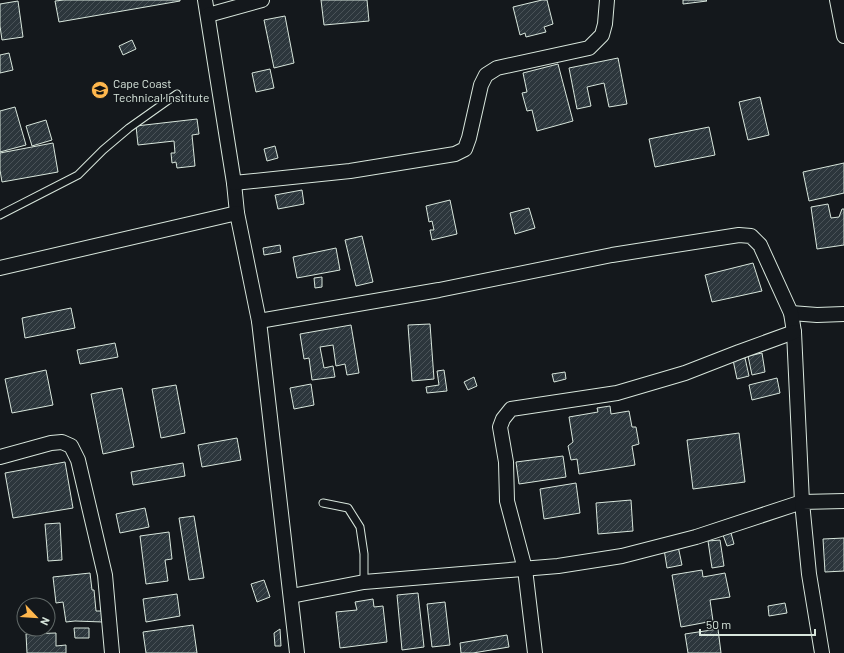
<svg xmlns="http://www.w3.org/2000/svg" width="844" height="653" viewBox="0 0 844 653" font-family="Barlow,sans-serif">
	<defs>
		<pattern id="building-hatch" width="6" height="6" patternUnits="userSpaceOnUse"><rect width="6" height="6" fill="#2c363c"/><path d="M-1 1l2-2M0 6l6-6M5 7l2-2" fill="none" stroke="#4a5358"/></pattern>
	</defs>
	<rect width="100%" height="100%" fill="#14181c"/>
	<g fill="url(#building-hatch)" stroke="#d8e6dc">
		<polygon points="64,0 180,0 180,1 59,22 55,1"/>
		<polygon points="321,0 367,0 369,21 324,25"/>
		<polygon points="542,0 547,0 553,24 544,27 546,32 526,37 525,33 520,35 513,7"/>
		<polygon points="683,0 706,0 707,1 683,4"/>
		<polygon points="18,1 23,37 2,40 0,26 0,4"/>
		<polygon points="285,16 294,63 274,68 264,20"/>
		<polygon points="132,40 136,49 123,55 119,46"/>
		<polygon points="9,53 13,70 0,73 0,55"/>
		<polygon points="618,58 627,104 609,107 604,83 587,87 591,106 577,109 569,68"/>
		<polygon points="558,64 573,121 537,131 532,110 527,111 522,93 527,92 523,73"/>
		<polygon points="270,69 274,88 256,92 252,73"/>
		<polygon points="760,97 769,135 748,140 739,102"/>
		<polygon points="15,107 26,145 0,152 0,111"/>
		<polygon points="197,119 199,134 192,135 195,166 177,168 176,162 172,163 171,153 175,153 174,141 138,145 136,126"/>
		<polygon points="46,120 52,140 32,146 26,126"/>
		<polygon points="709,127 715,155 655,167 649,139"/>
		<polygon points="53,143 58,172 2,182 0,170 0,153"/>
		<polygon points="275,146 278,158 267,161 264,149"/>
		<polygon points="844,163 844,193 809,201 803,172"/>
		<polygon points="302,190 304,204 278,209 275,195"/>
		<polygon points="450,200 457,234 432,240 430,230 434,230 432,221 429,222 426,206"/>
		<polygon points="828,204 831,218 839,217 842,209 844,209 844,245 817,249 811,207"/>
		<polygon points="529,208 535,228 515,234 510,213"/>
		<polygon points="362,236 373,282 356,286 345,240"/>
		<polygon points="280,245 281,252 264,255 263,248"/>
		<polygon points="336,248 340,270 297,278 293,257"/>
		<polygon points="753,263 762,291 712,302 705,275"/>
		<polygon points="322,277 322,287 315,288 314,278"/>
		<polygon points="71,308 75,328 25,338 22,318"/>
		<polygon points="430,324 434,379 412,381 408,325"/>
		<polygon points="351,325 359,373 347,375 345,364 336,366 333,345 320,347 324,368 333,366 335,377 312,380 309,358 304,359 300,334"/>
		<polygon points="115,343 118,357 80,364 77,350"/>
		<polygon points="762,353 765,372 752,375 748,356"/>
		<polygon points="745,358 749,376 737,379 733,360"/>
		<polygon points="46,370 53,405 12,413 5,379"/>
		<polygon points="444,370 447,391 427,393 426,387 439,385 437,371"/>
		<polygon points="565,372 566,379 554,382 552,374"/>
		<polygon points="474,377 477,386 468,390 464,382"/>
		<polygon points="777,378 780,393 752,400 749,385"/>
		<polygon points="311,384 314,405 294,409 290,388"/>
		<polygon points="176,385 185,433 161,438 152,389"/>
		<polygon points="122,388 134,447 103,454 91,394"/>
		<polygon points="610,406 611,414 629,411 632,427 636,427 639,444 632,446 635,465 579,474 577,459 571,460 568,446 573,442 569,417 598,412 597,408"/>
		<polygon points="739,433 745,482 693,489 687,440"/>
		<polygon points="237,438 241,460 202,467 198,445"/>
		<polygon points="563,456 566,477 519,484 516,462"/>
		<polygon points="65,462 73,508 13,518 5,473"/>
		<polygon points="183,463 185,476 133,485 131,472"/>
		<polygon points="576,483 580,513 544,519 540,489"/>
		<polygon points="631,500 633,531 598,534 596,503"/>
		<polygon points="145,508 149,527 120,533 116,514"/>
		<polygon points="194,516 204,578 189,580 179,518"/>
		<polygon points="60,523 62,560 48,561 45,524"/>
		<polygon points="169,532 172,559 165,560 168,581 146,584 140,536"/>
		<polygon points="731,533 734,544 727,546 723,535"/>
		<polygon points="844,538 844,571 825,572 823,539"/>
		<polygon points="720,540 724,566 712,568 708,541"/>
		<polygon points="678,546 682,565 667,568 664,549"/>
		<polygon points="702,570 703,577 725,573 730,597 710,600 713,621 681,627 672,575"/>
		<polygon points="90,573 92,590 94,590 96,611 103,611 103,622 75,621 66,622 63,602 56,603 53,577"/>
		<polygon points="264,580 270,597 257,602 251,584"/>
		<polygon points="418,593 424,647 402,650 397,595"/>
		<polygon points="177,594 180,616 146,622 143,599"/>
		<polygon points="373,599 374,607 383,606 387,642 340,648 336,612 357,610 355,602"/>
		<polygon points="445,602 450,645 432,647 427,604"/>
		<polygon points="785,603 787,613 769,616 768,606"/>
		<polygon points="193,625 197,653 146,653 143,632"/>
		<polygon points="74,628 89,628 89,638 75,638"/>
		<polygon points="280,629 281,646 275,646 274,633"/>
		<polygon points="718,629 721,653 688,653 685,634"/>
		<polygon points="56,633 56,646 66,645 66,653 27,653 26,634"/>
		<polygon points="507,635 509,647 473,653 461,653 460,643"/>
	</g>
	<g fill="none" stroke-linecap="round" stroke-linejoin="round">
		<defs>
			<g id="lane">
				<polyline points="0,215 78,175 103,150 129,128 177,94"/>
				<polyline points="323,503 348,508 360,527 364,554 364,582"/>
			</g>
			<g id="street">
				<polyline points="205,0 234,183 237,213 259,321 297,653"/>
				<polyline points="837,0 844,36"/>
				<polyline points="208,15 262,0"/>
				<polyline points="234,183 350,171 455,154 465,149 469,138 481,85 486,75 497,68 589,48 602,35 605,24 607,0"/>
				<polyline points="0,268 237,213"/>
				<polyline points="791,313 817,315 844,314"/>
				<polyline points="259,321 439,290 612,255 739,235 751,236 760,245 791,313 794,332 802,502 696,537 622,556 558,566 364,582 291,596"/>
				<polyline points="0,457 51,443 62,442 71,446 78,460 105,575 112,653"/>
				<polyline points="535,653 525,569 507,501 506,462 500,427 503,419 511,409 617,393 685,373 739,352 794,332"/>
				<polyline points="822,653 809,574 802,502 844,501"/>
			</g>
		</defs>
		<use href="#lane" stroke="#d8e6dc" stroke-width="9"/>
		<use href="#street" stroke="#d8e6dc" stroke-width="16"/>
		<use href="#lane" stroke="#14181c" stroke-width="7"/>
		<use href="#street" stroke="#14181c" stroke-width="14"/>
	</g>
	<defs>
		<symbol id="school-disc" viewBox="-11 -11 22 22"><circle r="9.5" fill="#ffb74d" stroke="#14181c"/><path d="M0-5L7-2L0 1L-7-2ZM-4 1L0 2.5L4 1V4Q0 6-4 4Z" fill="#111"/></symbol>
	</defs>
	<g fill-rule="evenodd">
		<use href="#school-disc" x="90" y="80" width="20" height="20"/>
	</g>
	<g text-anchor="middle" dominant-baseline="central" stroke-width="3" stroke-linejoin="round" paint-order="stroke">
		<g font-size="12" fill="#d8e6dc" stroke="#14181c" text-anchor="start">
			<text x="113" y="83">Cape Coast<tspan x="113" dy="14">Technical Institute</tspan></text>
		</g>
	</g>
	<g transform="translate(36 617) rotate(115)"><circle r="19" fill="#14181c" stroke="#626a69"/>
	<path d="M0-3L7 15L0 10L-7 15Z" fill="#ffb74d"/>
	<text y="-6" font-size="11" font-weight="bold" text-anchor="middle" fill="#d8e6dc">N</text>
	</g>
	<path d="M700 629v6h115v-6" fill="none" stroke="#d8e6dc" stroke-width="2"/>
	<text x="706" y="629" font-size="12" fill="#d8e6dc" stroke="#14181c" stroke-width="3" paint-order="stroke">50 m</text>
</svg>
